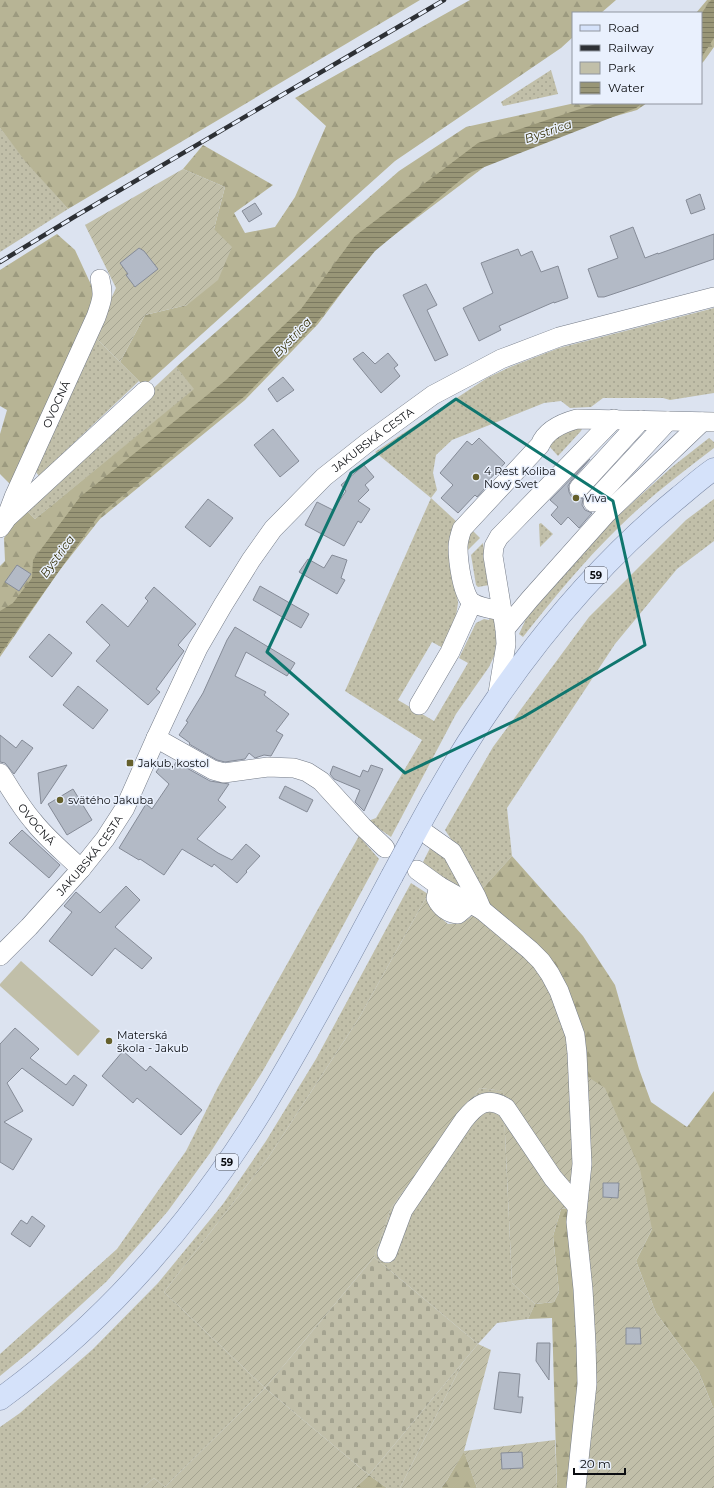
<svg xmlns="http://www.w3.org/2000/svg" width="714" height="1488" viewBox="0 0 714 1488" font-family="Montserrat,sans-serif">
	<defs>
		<pattern id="grass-dots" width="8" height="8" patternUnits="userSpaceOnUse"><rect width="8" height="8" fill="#c1bfa9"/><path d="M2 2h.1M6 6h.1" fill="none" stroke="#a4a390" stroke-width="1.8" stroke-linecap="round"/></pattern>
		<pattern id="forest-firs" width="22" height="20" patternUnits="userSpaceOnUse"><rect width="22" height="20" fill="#b7b495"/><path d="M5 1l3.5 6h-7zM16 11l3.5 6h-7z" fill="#9c9a7f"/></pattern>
		<pattern id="cemetery-stones" width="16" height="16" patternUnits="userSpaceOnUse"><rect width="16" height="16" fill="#c1bfa9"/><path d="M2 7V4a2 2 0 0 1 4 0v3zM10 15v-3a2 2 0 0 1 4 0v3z" fill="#a4a390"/></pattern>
		<pattern id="garden-furrows" width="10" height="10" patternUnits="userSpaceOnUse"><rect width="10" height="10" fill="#c1bfa9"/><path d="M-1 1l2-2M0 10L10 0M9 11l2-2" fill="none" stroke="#a4a390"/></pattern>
		<pattern id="water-rules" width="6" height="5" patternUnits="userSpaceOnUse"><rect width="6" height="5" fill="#999677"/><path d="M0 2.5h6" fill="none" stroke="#7b7960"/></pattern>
	</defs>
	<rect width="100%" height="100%" fill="#dce3f0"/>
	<g fill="url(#grass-dots)">
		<polygon points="551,70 558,94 503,106 501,102"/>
		<polygon points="0,128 26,161 68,209 0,252"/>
		<polygon points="714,308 714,393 670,400 663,398 603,398 591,407 570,408 561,401 544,403 452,440 436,455 433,473 437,490 431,498 457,522 450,541 458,603 455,623 443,648 432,642 398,700 434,721 468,663 459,658 476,623 484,619 489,620 490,617 495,620 497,650 489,667 456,714 391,837 368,821 376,818 422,740 345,691 431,498 375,452 487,378 510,367 559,348"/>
		<polygon points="94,336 139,381 39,476 35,471"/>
		<polygon points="176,367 195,389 35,519 25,509"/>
		<polygon points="583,425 581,431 558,456 549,446 555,436"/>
		<path d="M709,438L714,442V448C681,473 647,499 618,528C583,562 553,599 523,637L519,634L526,619L556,581L611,522L672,467Z"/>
		<polygon points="714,499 714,541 677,569 615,644 507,808 512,856 483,888 445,830 493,747 589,617 686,520"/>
		<polygon points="541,523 553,534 540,547 539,524"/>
		<polygon points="471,529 480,538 466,552 468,534"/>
		<polygon points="483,543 489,585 478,587 476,585 471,555"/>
		<polygon points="359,836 379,859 296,1013 261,1074 210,1153 168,1211 107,1281 34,1348 0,1376 0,1354 117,1249 186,1151 218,1087"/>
		<path d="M430,848C449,850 460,878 469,893L433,873L423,862Z"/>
		<polygon points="411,883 428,894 359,1018 268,1158 164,1292 265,1388 165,1487 154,1478 142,1488 0,1488 0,1427 20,1413 93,1349 158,1283 223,1204 266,1141 316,1059"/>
		<polygon points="480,1088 503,1091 512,1283 535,1304 528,1319 497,1323 478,1344 374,1257 391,1208"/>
		<polygon points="463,1362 400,1488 387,1488 369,1475"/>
	</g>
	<g fill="url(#forest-firs)">
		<polygon points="0,0 420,0 68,209 25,161 0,128"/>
		<polygon points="470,0 616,0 601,13 573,13 573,37 561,48 395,161 144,386 120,362 145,315 187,305 214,229 225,187 183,169 203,145 273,185 234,213 245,233 275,227 295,197 326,126 295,98"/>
		<polygon points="707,0 714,0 714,47 704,61 701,64 701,13 696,13"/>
		<polygon points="575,103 647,103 637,110 512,146 373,251 318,324 245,400 100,519 59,571 0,657 0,566 5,561 4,538 25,509 35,519 194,389 176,367 399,171 466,127"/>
		<polygon points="57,234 75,250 94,291 90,310 13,487 0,474 0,434 7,410 0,406 0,270"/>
		<polygon points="512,856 583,936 615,985 639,1069 651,1102 687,1127 714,1091 714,1410 698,1370 656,1313 636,1261 652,1229 574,1068 475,914 483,888"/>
		<polygon points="583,1206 597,1350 584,1448 586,1488 557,1488 552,1318 528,1319 535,1304 554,1302 559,1292 553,1236 561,1209"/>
		<polygon points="464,1451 477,1488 441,1488 447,1480"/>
		<polygon points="369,1475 387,1488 355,1488"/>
	</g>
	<polygon fill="url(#cemetery-stones)" points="374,1257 478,1344 369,1475 265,1388"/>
	<polygon fill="#c1bfa9" points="21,961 100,1031 78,1056 0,986 0,984"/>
	<g fill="url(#garden-furrows)">
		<polygon points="183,169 225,187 214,229 232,247 218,280 187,305 145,315 120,362 94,336 116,288 85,225"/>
		<polygon points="428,894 433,911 448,924 462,923 475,914 536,963 565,1023 574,1068 605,1088 640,1169 652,1229 636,1261 656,1313 698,1370 714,1410 714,1488 586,1488 584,1448 597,1350 583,1206 561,1209 553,1236 559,1292 554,1302 535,1304 512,1283 503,1091 480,1088 391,1208 374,1257 265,1388 369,1475 355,1488 142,1488 154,1478 165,1487 265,1388 164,1292 268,1158 359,1018"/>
		<polygon points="478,1344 491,1350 464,1451 555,1440 557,1488 477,1488 464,1452 447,1480 441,1488 400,1488 463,1362"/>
	</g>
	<g fill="url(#water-rules)">
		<polygon points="711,0 714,0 714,38 701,58 701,14"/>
		<polygon points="598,103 643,103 636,108 469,173 375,251 317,322 245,396 99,515 0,654 0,611 13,603 32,578 33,560 80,497 226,380 301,309 355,236 478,143"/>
	</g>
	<g fill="#b3bac6" stroke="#858b97">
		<polygon points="700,194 705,209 691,214 686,200"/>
		<polygon points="255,203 262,214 249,222 242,211"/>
		<polygon points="633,227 645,258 658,253 658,254 714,234 714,259 643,284 604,297 598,297 588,269 618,258 610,236"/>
		<polygon points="139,248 144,251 158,269 135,287 126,275 128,274 120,263"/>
		<polygon points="518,249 521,256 532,251 541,272 558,266 568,298 554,303 554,302 499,326 501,330 479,341 463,308 493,293 481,263"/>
		<polygon points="426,284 437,305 427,310 448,355 435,361 403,295"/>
		<polygon points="363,352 375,364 388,353 398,365 394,368 400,376 381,393 353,359"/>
		<polygon points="283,377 294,390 277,402 268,389"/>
		<polygon points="273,429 299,461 280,477 254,445"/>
		<polygon points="479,438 505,463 484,485 486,487 477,497 475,495 458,513 441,498 453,485 440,473 467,441 472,445"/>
		<polygon points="590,459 571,481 568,486 569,492 571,496 577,499 583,498 582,505 585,510 592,513 579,528 568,517 561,525 551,515 558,507 550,500"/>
		<polygon points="364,465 374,477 365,485 369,490 358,501 370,509 361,523 358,521 344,546 305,525 317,502 333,510 346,491 341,485"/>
		<polygon points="208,499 233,518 210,547 185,527"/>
		<polygon points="332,555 347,560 341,578 345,580 337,594 299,572 308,559 324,568"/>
		<polygon points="17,565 31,574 19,591 5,582"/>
		<polygon points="260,586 309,614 301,628 253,600"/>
		<polygon points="154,587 196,624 178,645 184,651 156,689 160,692 148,705 96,661 110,645 86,622 102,604 128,627 148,601 145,598"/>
		<polygon points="235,627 295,663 287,676 246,652 235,676 266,692 264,695 289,714 276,731 283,735 271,756 264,755 255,758 249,753 245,759 225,762 217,760 189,744 190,743 179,735 188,722 186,721 203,693 227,640"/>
		<polygon points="49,634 72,653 52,677 29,657"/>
		<polygon points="78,686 108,710 93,729 63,705"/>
		<polygon points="0,735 16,748 22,740 33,748 14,774 5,763 0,762"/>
		<polygon points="166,759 174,766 176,762 210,781 229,784 218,800 226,807 197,839 218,853 232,860 246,844 260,856 246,871 247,872 237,883 214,864 212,867 182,849 164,875 140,859 139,860 119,848 146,804 152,809 169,784 156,772"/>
		<polygon points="67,765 41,804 38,773"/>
		<polygon points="371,765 383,769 364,811 355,802 360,790 334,779 330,774 333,766 360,777 363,770 368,772"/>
		<polygon points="285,786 313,800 307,812 279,798"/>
		<polygon points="73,789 92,820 67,835 48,804"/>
		<polygon points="22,830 60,865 49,878 9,843"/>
		<polygon points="126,886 140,900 115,927 152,958 142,969 115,948 92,976 49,941 72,912 64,906 76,892 100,913"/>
		<polygon points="15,1028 39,1049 30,1058 66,1085 74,1075 87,1085 73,1106 22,1068 7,1083 23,1111 4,1122 32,1139 13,1170 0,1162 0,1044"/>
		<polygon points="123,1051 146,1071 150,1066 202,1110 181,1135 137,1098 133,1103 102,1076"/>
		<polygon points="603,1183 619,1183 618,1198 603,1197"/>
		<polygon points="32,1216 45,1226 30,1247 11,1234 21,1220 27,1224"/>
		<polygon points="626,1328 640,1328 641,1344 626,1344"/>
		<polygon points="537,1343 550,1343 549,1380 536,1361"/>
		<polygon points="499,1372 520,1374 518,1397 523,1397 521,1413 494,1409"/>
		<polygon points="522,1452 523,1468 502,1469 501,1453"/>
	</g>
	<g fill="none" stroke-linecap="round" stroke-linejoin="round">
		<defs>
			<g id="minor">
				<polyline points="579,488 641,420"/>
				<polyline points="593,502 668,421"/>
				<polyline points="7,518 145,391"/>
				<path id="s1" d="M0,528L5,521L14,497L96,317C102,300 104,296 100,279"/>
				<path d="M502,611C493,609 481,608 473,603C462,597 458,559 458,547C458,541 460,535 462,529L540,445C546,430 562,423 577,419L714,422"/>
				<polyline points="505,629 530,599 606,514 702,422"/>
				<polyline points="497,699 506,644 505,629 493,556 494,546 499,537 614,419"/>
				<polyline points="419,705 450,652 472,603"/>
				<polyline points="156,738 213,770 224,773 268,767 294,768 307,772 321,781 362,826 385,848"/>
				<path id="s2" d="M0,773C11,789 20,806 33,821C47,839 65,853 81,869"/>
				<polyline points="418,828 452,852 476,896 482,910"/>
				<polyline points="417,870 439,886 482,910 530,950 541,961 550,974 559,991 575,1035 577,1053 582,1164 576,1222 583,1289 586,1343 587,1384 576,1488"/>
				<path d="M439,886L436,898C441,908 447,913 458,914L464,909L468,903"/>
				<path id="s3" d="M0,956L29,927L81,869L105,839L125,808L156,738L198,648L223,605L251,560L273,529L324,477L367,443L433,395L501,359L559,337L714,297"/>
				<path d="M387,1253L403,1210L464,1120C477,1104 487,1096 506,1108L553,1178L577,1206"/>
			</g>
			<g id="major">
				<path d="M413,837C480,711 568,588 679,497C690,488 702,477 714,469"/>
				<path d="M0,1399C107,1321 196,1218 265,1105C310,1030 351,953 392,876"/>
			</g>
		</defs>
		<use href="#minor" stroke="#747b87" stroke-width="20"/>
		<use href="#major" stroke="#7c8aa6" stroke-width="23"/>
		<use href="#minor" stroke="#fff" stroke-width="19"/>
		<use href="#major" stroke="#d5e2fa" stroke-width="22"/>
		<defs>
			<polyline id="rail" points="0,262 74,217 444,0"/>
		</defs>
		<use href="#rail" stroke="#2d3035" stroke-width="4.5"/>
		<use href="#rail" stroke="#e9f0fd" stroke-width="3" stroke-dasharray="9" stroke-linecap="butt"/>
		<defs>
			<polyline id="major-bridge" points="392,876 413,837"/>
		</defs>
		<use href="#major-bridge" stroke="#7c8aa6" stroke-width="23" stroke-linecap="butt"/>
		<use href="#major-bridge" stroke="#d5e2fa" stroke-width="22"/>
	</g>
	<path fill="none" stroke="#0f766e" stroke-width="3" stroke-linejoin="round" d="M456,399L613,501L645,645L523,717L405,773L267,652L351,473Z"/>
	<g fill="#65602c" stroke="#e9f0fd" stroke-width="1.5">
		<circle cx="476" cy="477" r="4"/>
		<circle cx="576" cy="498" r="4"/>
		<rect x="126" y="759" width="8" height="8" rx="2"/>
		<circle cx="60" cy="800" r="4"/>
		<circle cx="109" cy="1041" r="4"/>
	</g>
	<g text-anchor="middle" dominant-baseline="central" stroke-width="3" stroke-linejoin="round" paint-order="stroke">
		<g fill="#e9f0fd" stroke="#4e5158" stroke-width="1">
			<rect x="585" y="567" width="22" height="16" rx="3"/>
			<rect x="216" y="1154" width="22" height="16" rx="3"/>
		</g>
		<g font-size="10" font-weight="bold" fill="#0b0d11">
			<text x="596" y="575">59</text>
			<text x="227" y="1162">59</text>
		</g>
		<g font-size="11" fill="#0b0d11" stroke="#e9f0fd">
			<text stroke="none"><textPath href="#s1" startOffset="136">OVOCNÁ</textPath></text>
			<text stroke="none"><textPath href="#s3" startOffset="645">JAKUBSKÁ CESTA</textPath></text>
			<text stroke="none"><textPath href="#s2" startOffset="63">OVOCNÁ</textPath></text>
			<text stroke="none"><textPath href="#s3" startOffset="135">JAKUBSKÁ CESTA</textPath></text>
		</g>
		<g font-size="11" fill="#0b0d11" stroke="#e9f0fd" text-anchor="start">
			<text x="484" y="471">4 Rest Koliba<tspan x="484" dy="13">Nový Svet</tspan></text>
			<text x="584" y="498">Viva</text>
			<text x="138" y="763">Jakub, kostol</text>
			<text x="68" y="800">svätého Jakuba</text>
			<text x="117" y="1035">Materská<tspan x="117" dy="13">škola - Jakub</tspan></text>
		</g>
		<g font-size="12" font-style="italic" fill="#3a350c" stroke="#e9f0fd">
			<text transform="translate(548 131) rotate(-19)">Bystrica</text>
			<text transform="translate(292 337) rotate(-46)">Bystrica</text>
			<text transform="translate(57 556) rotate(-54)">Bystrica</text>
		</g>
	</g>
	<rect x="572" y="12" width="130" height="92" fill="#e9f0fd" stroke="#90959f"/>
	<rect x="580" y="25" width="20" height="6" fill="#d5e2fa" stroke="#90959f"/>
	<text x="608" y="32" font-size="12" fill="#0b0d11">Road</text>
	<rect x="580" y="45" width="20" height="6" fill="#2d3035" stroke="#90959f"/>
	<text x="608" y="52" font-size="12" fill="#0b0d11">Railway</text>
	<rect x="580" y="62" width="20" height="12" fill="#c1bfa9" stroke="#90959f"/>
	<text x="608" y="72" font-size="12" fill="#0b0d11">Park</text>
	<rect x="580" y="82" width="20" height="12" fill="url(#water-rules)" stroke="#90959f"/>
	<text x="608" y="92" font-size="12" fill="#0b0d11">Water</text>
	<path d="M574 1468v6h51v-6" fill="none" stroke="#0b0d11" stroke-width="2"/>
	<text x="580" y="1468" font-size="12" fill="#0b0d11" stroke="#e9f0fd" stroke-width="3" paint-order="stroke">20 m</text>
</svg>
